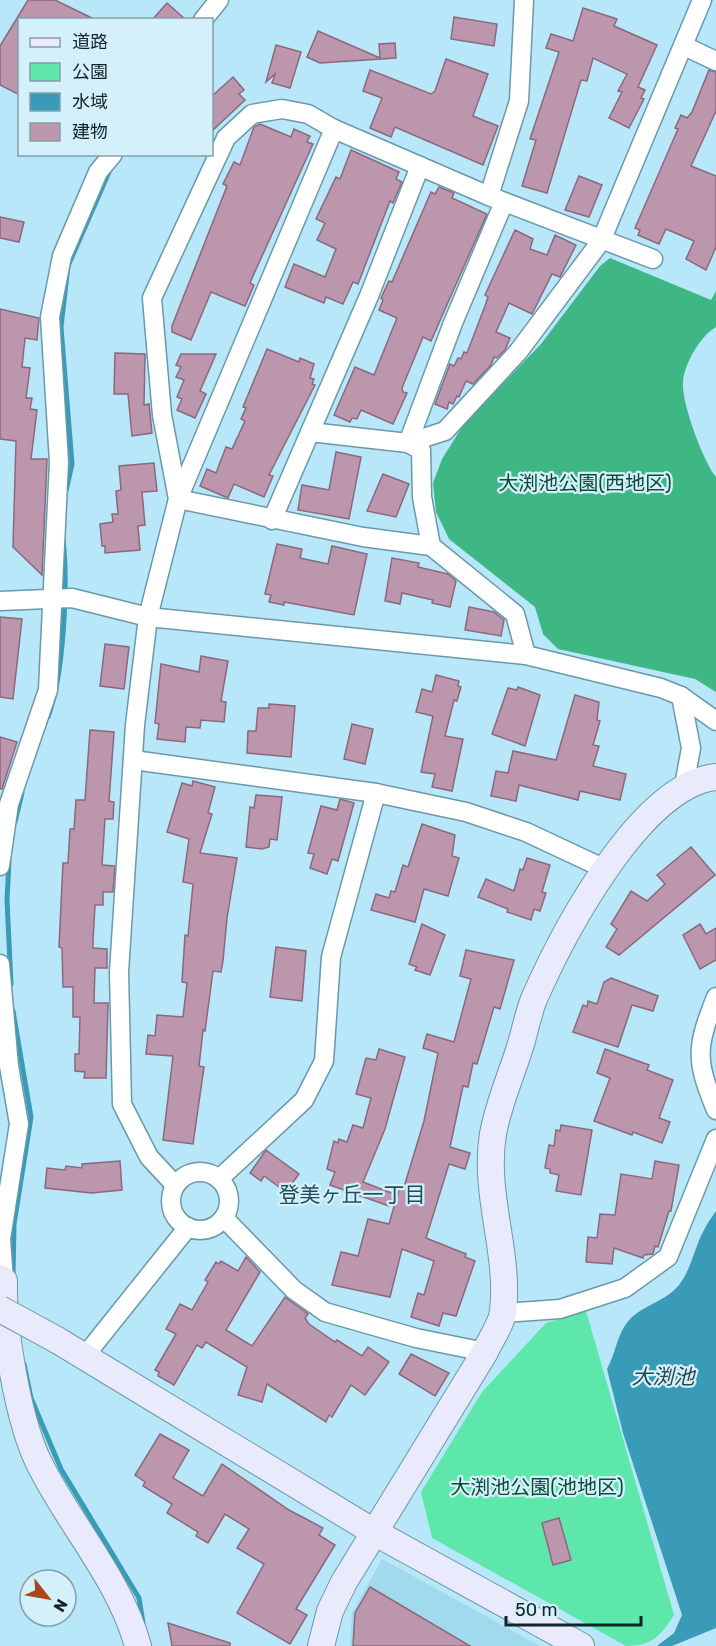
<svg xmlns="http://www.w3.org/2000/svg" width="716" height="1646" viewBox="0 0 716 1646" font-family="Rubik,'Noto Sans JP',sans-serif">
	<rect width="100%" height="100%" fill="#b7e7f9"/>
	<polygon fill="#a1d9ed" points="382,1559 540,1646 350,1646 352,1613"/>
	<path fill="#5de7ab" d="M586,1311L674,1615C661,1635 653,1646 626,1646L432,1538L421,1492L482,1392L546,1323Z"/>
	<path fill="#3fb784" d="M610,258L711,300L716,291V327C700,336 685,363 683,381C681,402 703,461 716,477V692L695,679L558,649L543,634L535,607L449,539L436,512L433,483L442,459L464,424L541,344L600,266Z"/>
	<path fill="#3a9bb8" d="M716,1211V1628L672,1646H657L674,1633L682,1615L623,1433L607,1369C616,1353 617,1333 630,1319C644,1305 666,1301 679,1285C692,1268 694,1248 704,1230C707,1223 712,1217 716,1211Z"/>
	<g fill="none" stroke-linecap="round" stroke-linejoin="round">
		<g stroke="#3a9bb8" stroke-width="5">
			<polyline points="66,491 72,464 61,327 68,266 109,172"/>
			<path d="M48,717C64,674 68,585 63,539"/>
			<polyline points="15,822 22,793"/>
			<polyline points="9,861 7,900 11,984"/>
			<polyline points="13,1278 14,1224 31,1117 13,1011"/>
			<polyline points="24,1364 31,1398 61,1469 139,1598 143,1623"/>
		</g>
	</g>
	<g fill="#bc96ad" stroke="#8c687e" stroke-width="1.5">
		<polygon points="28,0 55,0 96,20 20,20 20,95 0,85 0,46"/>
		<polygon points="167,3 186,20 152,20"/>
		<polygon points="583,8 617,19 614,26 657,45 638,87 645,90 641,98 644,99 629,128 609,118 622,92 618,91 627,74 593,58 587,81 581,80 547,193 522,186 536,140 530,139 559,52 546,48 551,34 573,41"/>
		<polygon points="454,17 497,24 494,46 451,39"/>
		<polygon points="318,31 380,58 379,44 395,43 396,58 320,63 307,57"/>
		<polygon points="276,45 301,52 290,88 272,83 275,74 266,82"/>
		<polygon points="446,59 488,74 473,116 498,126 483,165 395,127 391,137 370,128 382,98 363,91 370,70 431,94 435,91"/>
		<polygon points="709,70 716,72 716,111 691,166 716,176 716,247 706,270 686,259 694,241 666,229 659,244 638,235 640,230 635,228 678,129 675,128 681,115 687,118 692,112"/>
		<polygon points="233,77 244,90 239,94 245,100 212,131 212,96"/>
		<polygon points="260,124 291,137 294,129 310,136 307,142 313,144 253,276 250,283 254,285 245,306 211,292 191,340 172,332 172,326 227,186 223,184 234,162 240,165 254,127"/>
		<polygon points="351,150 399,172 396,179 402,182 393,203 390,201 358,284 353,282 343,304 326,297 324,303 285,287 294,264 325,277 336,249 317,240 325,223 316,219 336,177 340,179"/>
		<polygon points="579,176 602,185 589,217 565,210"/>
		<polygon points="439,187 454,193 452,198 487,214 431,341 423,337 402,388 403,392 407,393 393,424 361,410 357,419 352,418 350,422 334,415 355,367 374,375 397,318 379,310 383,300 381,298 389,281 392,282 431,192 435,194"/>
		<polygon points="0,217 24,222 19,242 0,238"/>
		<polygon points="515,230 533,239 530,249 547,255 555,235 576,245 560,277 552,274 532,314 509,303 496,332 510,338 505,350 497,358 494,357 491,365 473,384 466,381 459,397 457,396 453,404 449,402 447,409 435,404 450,364 454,366 458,358 461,359 464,352 467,353 485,306 488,297 485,295"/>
		<polygon points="0,309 39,318 37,340 25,338 22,367 30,368 26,398 32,398 30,409 37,410 31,459 47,459 42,575 13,547 16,441 0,439"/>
		<polygon points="267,349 299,362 300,358 314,364 310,378 314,379 312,384 315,385 269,475 273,476 264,497 234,484 228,498 200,486 207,469 216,473 226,447 232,449 245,421 241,419 246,408 243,407"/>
		<polygon points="115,353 145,354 144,405 149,404 152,433 132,436 128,394 114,394"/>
		<polygon points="181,354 216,354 200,391 206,394 195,418 177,410 182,399 177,397 184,380 176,377 181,367 176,365"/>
		<polygon points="336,452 361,457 349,519 298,510 302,485 329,490"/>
		<polygon points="154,463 157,491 142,492 145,525 138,526 140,550 105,553 105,546 102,546 100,524 113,522 112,514 118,514 116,491 121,490 119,466"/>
		<polygon points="383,474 409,484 396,517 367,511"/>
		<polygon points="277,544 302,549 300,558 328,564 332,546 367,554 354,615 284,602 284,605 269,602 271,595 265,594"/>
		<polygon points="392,558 419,563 418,567 448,574 456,581 450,607 432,603 433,600 402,593 400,604 385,601"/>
		<polygon points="469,607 494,612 504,620 501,636 465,630"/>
		<polygon points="0,617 22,619 13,699 0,697"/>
		<polygon points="105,644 129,647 124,689 100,686"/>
		<polygon points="201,656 228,661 221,701 226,702 224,722 201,720 200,728 186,727 185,742 157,739 159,724 155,723 161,664 199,672"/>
		<polygon points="436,675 459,681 458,686 461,687 457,701 454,700 445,736 463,739 452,791 432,787 435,774 421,772 433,716 416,712 422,689 432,692"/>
		<polygon points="518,687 540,695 525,746 492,734 508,688 517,690"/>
		<polygon points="575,695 599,702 597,720 600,721 593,745 599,746 593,766 626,774 620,800 580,791 578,800 519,785 516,801 491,796 496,771 508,773 513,751 556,760"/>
		<polygon points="269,704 295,706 291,757 247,753 248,731 256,731 258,708 269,708"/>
		<polygon points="352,724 373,729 365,764 344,759"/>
		<polygon points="90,730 114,732 109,801 114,802 113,819 105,819 102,865 115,866 113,892 103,892 103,905 95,905 93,941 93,948 107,949 107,968 95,968 94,1003 108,1003 106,1078 84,1078 85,1072 75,1071 75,1054 79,1054 80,1017 73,1017 73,987 63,987 62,948 59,947 63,863 68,863 70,829 74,829 76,800 85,800"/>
		<polygon points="0,737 17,742 2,789 0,789"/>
		<polygon points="193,781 215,787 208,813 212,814 200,853 237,858 227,918 223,961 221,972 213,971 205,1031 203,1030 199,1066 204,1067 193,1144 163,1140 173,1056 146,1054 148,1035 155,1036 157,1015 183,1017 187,983 182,982 185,935 188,936 193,884 183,882 189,839 167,832 182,783 192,786"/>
		<polygon points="256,795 282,797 277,840 270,839 269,847 262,849 246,847 250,807 254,808"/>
		<polygon points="340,799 354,803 338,861 332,859 327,874 310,868 314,854 308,853 321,806 337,810"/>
		<polygon points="422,824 455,835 452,856 459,858 448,896 424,889 415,922 371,910 376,894 389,898 391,891 395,892 403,865 408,867"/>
		<polygon points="691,847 715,875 619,955 606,947 617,929 611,924 631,891 647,901 665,884 657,875"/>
		<polygon points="527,858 550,865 542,892 546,893 540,911 534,909 531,920 507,912 508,909 478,897 486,879 514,891 520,869 523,870"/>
		<polygon points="422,924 445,935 430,975 415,970 417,967 409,964"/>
		<polygon points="700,924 706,934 716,928 716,960 700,969 683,935"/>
		<polygon points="276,947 306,951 302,1001 270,997"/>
		<polygon points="466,950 514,960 500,1009 494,1007 477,1064 473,1063 468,1087 463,1086 450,1147 470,1153 465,1169 449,1164 426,1238 466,1254 465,1257 475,1261 456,1316 443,1313 439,1326 411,1317 418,1293 424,1295 434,1261 402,1249 390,1297 332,1285 341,1252 358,1256 368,1219 389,1224 400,1186 404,1187 424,1121 438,1053 423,1048 427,1034 454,1042 471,979 460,976"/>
		<polygon points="611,978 658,996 653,1011 632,1005 618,1047 573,1032 583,1005 587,1007 588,1001 597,1004 604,982"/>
		<polygon points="379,1049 405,1057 385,1129 363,1182 394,1194 389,1206 330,1185 335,1172 327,1169 334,1141 338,1143 339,1139 347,1142 353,1125 363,1128 371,1098 356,1094 366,1058 376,1060"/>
		<polygon points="605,1049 649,1065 647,1070 673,1080 659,1118 670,1122 662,1143 633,1132 632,1135 594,1121 610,1078 597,1073"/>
		<polygon points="561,1125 592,1130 581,1195 556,1191 559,1175 550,1173 550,1169 545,1168 549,1145 554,1146 556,1130 560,1131"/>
		<polygon points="266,1150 299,1174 286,1192 264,1176 261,1181 250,1173"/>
		<polygon points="120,1161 122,1190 91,1193 45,1188 47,1168 65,1170 66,1166 82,1168 82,1164"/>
		<polygon points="655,1161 679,1165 671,1211 669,1211 658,1247 655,1246 653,1254 644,1255 643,1258 614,1248 612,1264 586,1262 588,1237 597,1238 600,1214 615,1215 621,1174 652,1179"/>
		<polygon points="246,1257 260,1272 226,1330 252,1346 285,1297 308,1314 305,1318 309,1324 335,1342 337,1340 362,1356 368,1347 389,1362 365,1395 351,1385 332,1417 329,1415 326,1422 267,1384 262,1402 238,1395 247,1367 206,1342 202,1348 197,1345 174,1385 158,1376 159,1372 155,1370 176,1334 166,1329 180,1304 192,1310 208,1282 205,1280 216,1262 219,1264 221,1261 238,1271"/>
		<polygon points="411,1354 449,1373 435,1396 399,1374"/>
		<polygon points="160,1434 189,1450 173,1478 203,1496 222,1464 289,1510 323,1528 319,1535 335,1545 296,1609 307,1615 290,1644 237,1613 264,1564 237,1548 249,1529 225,1514 208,1543 196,1536 198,1532 167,1513 172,1504 143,1486 145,1482 135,1475"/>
		<polygon points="559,1518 571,1560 553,1565 542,1523"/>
		<polygon points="370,1587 470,1646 353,1646 355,1613"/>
		<polygon points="168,1623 230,1643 230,1646 172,1646"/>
	</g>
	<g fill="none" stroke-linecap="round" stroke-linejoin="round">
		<defs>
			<g id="street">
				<polyline points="203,20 219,0"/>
				<polyline points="684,46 716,61"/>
				<polyline points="489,196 519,101 524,0"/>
				<polyline points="504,202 453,323 408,443 421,450 422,497 431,546 515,614 526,655"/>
				<polyline points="310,432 408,443 445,431 518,352 601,241 702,0"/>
				<polyline points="272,520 369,296 420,166"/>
				<polyline points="431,546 363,537 178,499 162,415 152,298 226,138 252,114 282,109 308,114 334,129 489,196 653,259"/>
				<polyline points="0,601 72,598 148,617 526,655 661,688 681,696 716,721"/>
				<polyline points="681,696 691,748 683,791"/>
				<polyline points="133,760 376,793 466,812 526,832 605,869"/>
				<polyline points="0,866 9,804 48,690 59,462 50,317 62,256 98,172 113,154"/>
				<polyline points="0,964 9,1066 19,1124 1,1239 4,1281"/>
				<path d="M716,997C696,1048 695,1059 716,1110"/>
				<circle cx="200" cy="1201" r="29"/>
				<polyline points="219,1179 304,1100 324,1061 331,957 376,793"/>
				<polyline points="175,1185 149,1157 122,1104 119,972 135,725 148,617 178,499 334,129"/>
				<polyline points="224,1218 294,1290 325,1312 416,1338 485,1352"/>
				<polyline points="504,1313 560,1309 625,1288 668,1257 716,1139"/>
				<polyline points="84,1357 188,1227"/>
			</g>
			<g id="secondary">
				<path d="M0,1278L4,1281C3,1329 18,1422 40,1465C70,1525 120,1580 138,1646"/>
				<polyline points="57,1340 374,1532 581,1646"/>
				<path d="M321,1646L330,1611L344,1582L485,1352C490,1340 502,1324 503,1311C510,1253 483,1194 493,1134C498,1105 511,1076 520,1047C525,1031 528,1014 534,999C562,935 640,785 716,777"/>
			</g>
		</defs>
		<use href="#street" stroke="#6a99a9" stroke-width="21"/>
		<use href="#secondary" stroke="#6a99a9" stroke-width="28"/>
		<use href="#street" stroke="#fff" stroke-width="18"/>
		<use href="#secondary" stroke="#e9eafc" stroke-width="26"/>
		<defs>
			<polyline id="secondary-bridge" points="0,1309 57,1340"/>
		</defs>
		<use href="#secondary-bridge" stroke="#6a99a9" stroke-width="28" stroke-linecap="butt"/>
		<use href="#secondary-bridge" stroke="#e9eafc" stroke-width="26"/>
	</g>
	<g text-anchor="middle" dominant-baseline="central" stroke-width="4.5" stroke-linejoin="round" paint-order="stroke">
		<g font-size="20" fill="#0a4d34" stroke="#d4f1fb">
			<text x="585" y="483">大渕池公園(西地区)</text>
			<text x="537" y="1487">大渕池公園(池地区)</text>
		</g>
		<g font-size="21" fill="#1f4d5b" stroke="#d4f1fb">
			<text x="352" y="1194">登美ヶ丘一丁目</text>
		</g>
		<g font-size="21" font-style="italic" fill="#294650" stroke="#d4f1fb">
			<text x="663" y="1376">大渕池</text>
		</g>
	</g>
	<rect x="18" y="18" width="195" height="138" fill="#d4f1fb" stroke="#869fa7" stroke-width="1.5"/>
	<rect x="30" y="38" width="30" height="9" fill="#e9eafc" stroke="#869fa7" stroke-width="1.5"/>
	<text x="72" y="48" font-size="18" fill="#11242a">道路</text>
	<rect x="30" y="63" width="30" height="18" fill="#5de7ab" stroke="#869fa7" stroke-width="1.5"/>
	<text x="72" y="78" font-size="18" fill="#11242a">公園</text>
	<rect x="30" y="93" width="30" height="18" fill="#3a9bb8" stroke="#869fa7" stroke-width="1.5"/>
	<text x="72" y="108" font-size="18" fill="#11242a">水域</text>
	<rect x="30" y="123" width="30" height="18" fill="#bc96ad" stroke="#869fa7" stroke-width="1.5"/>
	<text x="72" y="138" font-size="18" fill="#11242a">建物</text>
	<g transform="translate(48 1598) rotate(121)"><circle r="28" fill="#d4f1fb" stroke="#869fa7" stroke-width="1.5"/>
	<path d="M0-4.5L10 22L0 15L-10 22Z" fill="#ab4619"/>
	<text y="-9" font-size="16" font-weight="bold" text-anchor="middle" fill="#11242a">N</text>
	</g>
	<path d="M506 1616v9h135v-9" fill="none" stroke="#11242a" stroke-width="3"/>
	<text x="515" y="1616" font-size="18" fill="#11242a" stroke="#d4f1fb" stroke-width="4.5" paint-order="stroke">50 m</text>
</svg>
